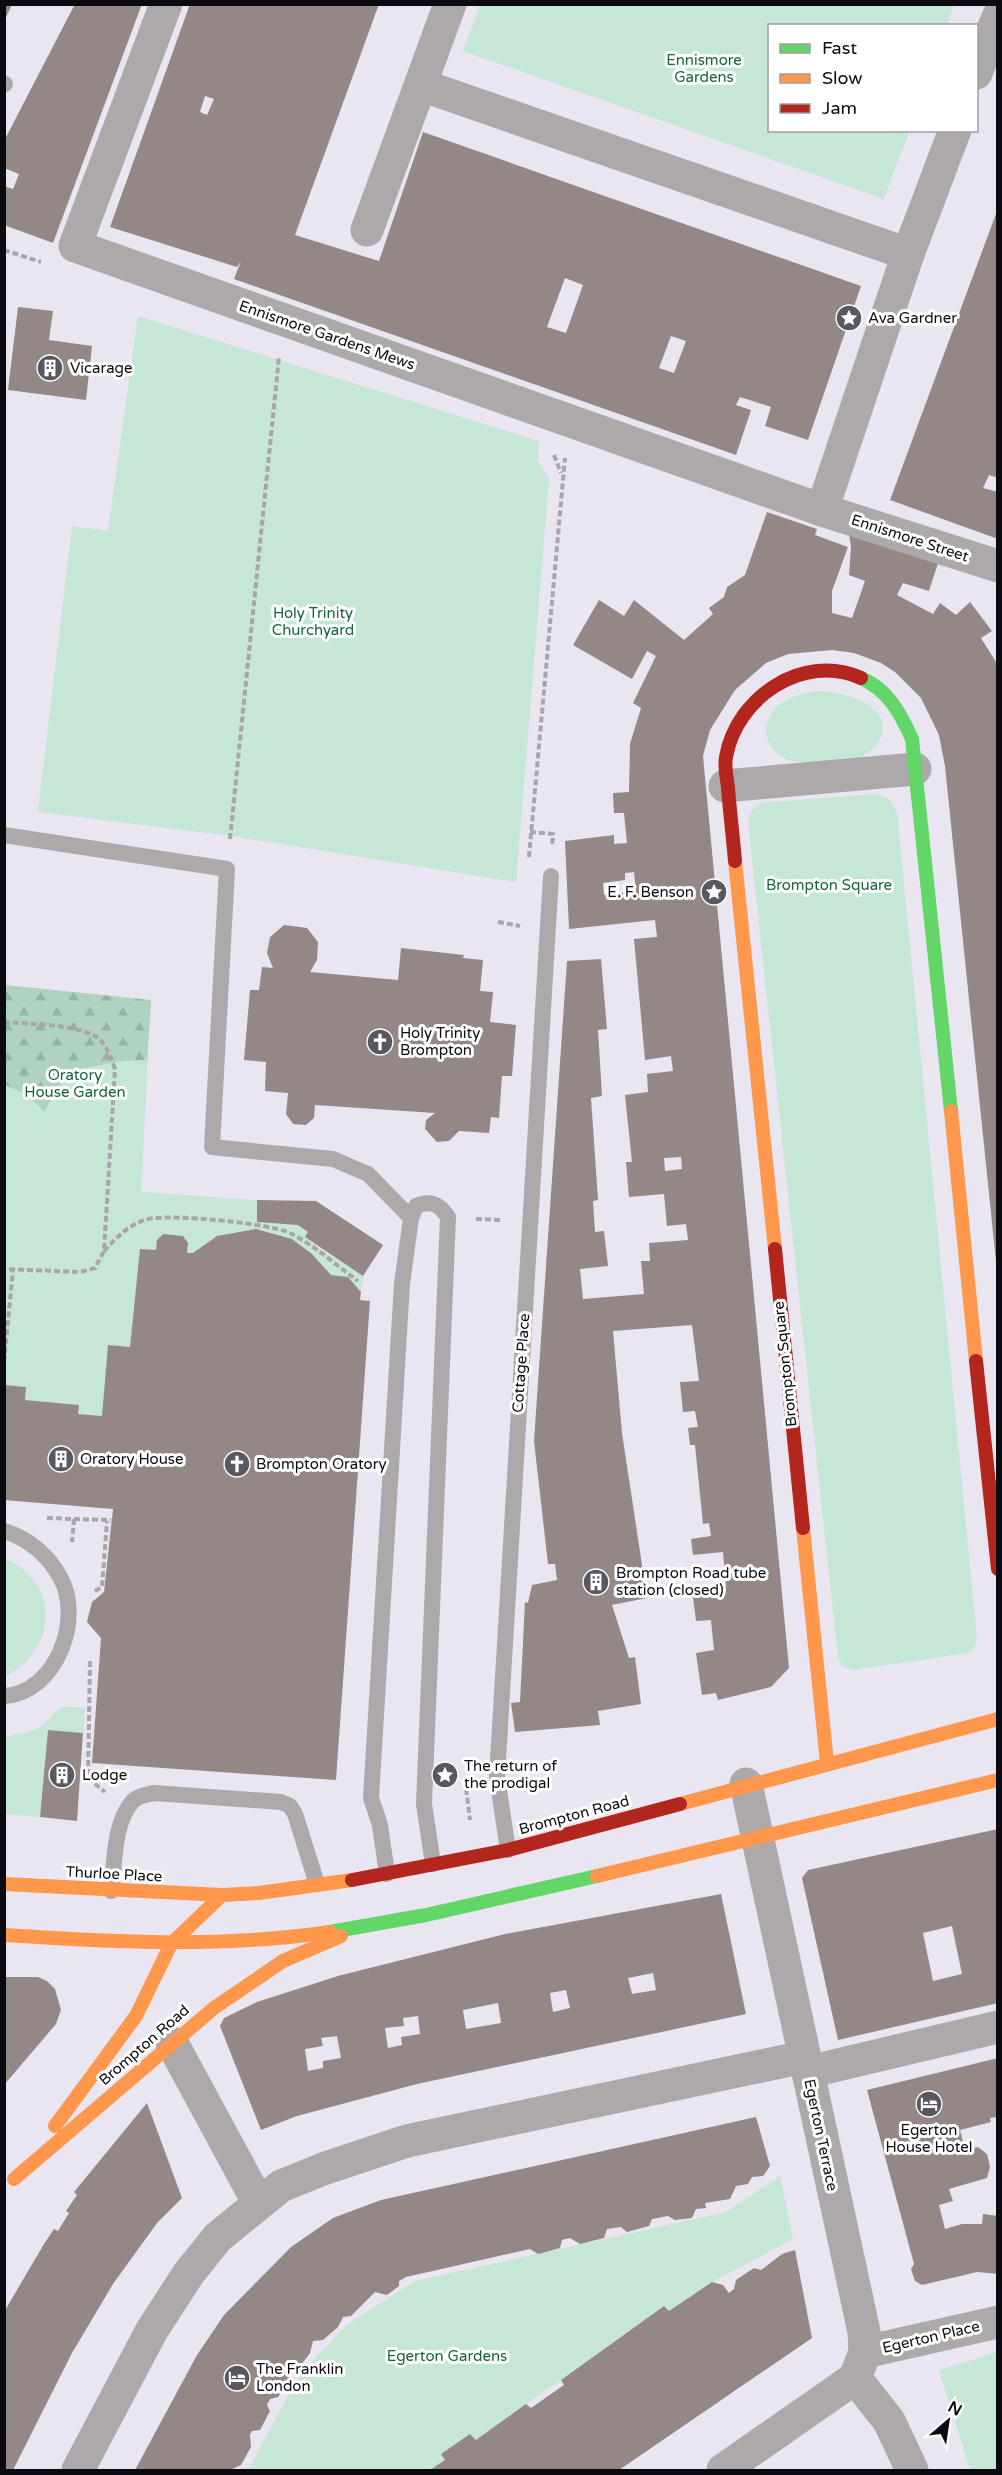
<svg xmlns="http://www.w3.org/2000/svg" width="1002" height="2475" viewBox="0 0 1002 2475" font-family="'Varela Round',sans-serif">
	<defs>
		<pattern id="forest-firs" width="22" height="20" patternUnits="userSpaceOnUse" patternTransform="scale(1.5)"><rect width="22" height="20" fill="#b0d3c1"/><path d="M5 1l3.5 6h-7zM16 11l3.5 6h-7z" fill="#96b4a5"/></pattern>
	</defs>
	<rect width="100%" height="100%" fill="#e9e5f1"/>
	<g fill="#c6e6d6">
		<polygon points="480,5 480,4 954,5 947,25 770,26 770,130 909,131 884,199 463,51"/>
		<polygon points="138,316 539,441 537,460 549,479 516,882 231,836 38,812 72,526 108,531"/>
		<path d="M815,691C840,691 896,704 880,739C876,747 869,754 860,757C843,762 799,767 784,758C759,744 761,715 785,701C795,695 805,693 815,691Z"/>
		<polygon points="876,794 890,799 897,812 977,1639 974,1648 967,1653 854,1670 843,1667 838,1658 748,822 751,811 760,803"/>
		<polygon points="4,985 151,1000 141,1192 257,1200 257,1222 298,1225 308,1232 305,1238 363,1276 361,1292 348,1277 331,1275 312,1254 292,1239 256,1229 217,1236 193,1253 187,1253 188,1243 183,1236 163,1234 157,1240 156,1250 140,1249 130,1347 108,1345 102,1416 78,1414 78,1405 25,1400 5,1385"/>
		<path d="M5,1559C62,1582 56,1651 5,1677Z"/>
		<polygon points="62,1706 85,1708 83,1733 48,1730 40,1817 5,1814 5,1737 38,1729"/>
		<polygon points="780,2176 793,2239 712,2282 669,2311 664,2306 476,2440 470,2434 441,2454 445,2460 430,2470 248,2470 299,2375 348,2324 415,2281 726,2212"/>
		<polygon points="997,2352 997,2470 970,2470 939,2370"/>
	</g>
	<polygon fill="url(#forest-firs)" points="5,985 151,1000 147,1060 122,1061 75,1070 60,1085 44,1112 28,1095 5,1085"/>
	<g fill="#938885" fill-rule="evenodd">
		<polygon points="75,4 142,4 53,243 4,225 4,186 13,189 19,174 4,168 4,141"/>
		<path d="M190,4H379L295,235L379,261L423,132L861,286L808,440L765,426L771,407L740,397L736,405L751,410L736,455L234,279L241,261L237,267L110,227ZM205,96L214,99L207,115L200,112ZM565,278L583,285L566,333L547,327ZM671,336L686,341L674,373L659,368Z"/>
		<polygon points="4,5 12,5 4,21"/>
		<polygon points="997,211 998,478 989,475 983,488 998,492 998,539 890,500"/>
		<polygon points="18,307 53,311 49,340 92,346 86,400 8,390"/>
		<path d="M767,512L817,529L815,535L848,547L832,591V613L852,618L865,581L849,575L851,547L848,526L940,557L929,591L903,583L897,595L933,614L940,603L956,615L970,602L992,631L981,638L998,665V1281L945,766L939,735L921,698L895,672L881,663L854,653L832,650L788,654L766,663L735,690L710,730L703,756L789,1668L771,1687L718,1700L716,1693L702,1695L696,1653L714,1650L711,1620L696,1621L692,1590L726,1586L723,1552L693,1555L691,1539L711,1536L709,1523L703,1524L695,1445H690L688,1428L698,1427L695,1411L683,1412L680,1382L699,1381L692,1325L613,1331L622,1433L647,1598L612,1605L629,1658L635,1657L641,1704L598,1711L600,1725L515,1732L511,1703L520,1702L525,1602L528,1603L532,1585L557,1580L555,1564H548L534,1441L567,961L601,959L607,1029L598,1030L602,1096L591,1098L598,1200L593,1201L595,1232L604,1231L608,1266L580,1269L583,1299L644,1294L641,1261H650L649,1243L688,1240L686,1224L667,1226L664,1194L629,1197L626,1162H632L625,1095L648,1092L647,1074L673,1071L671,1056L645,1060L634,939L657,937L655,920L569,929L565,841L614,835V844L627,843L624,813H614L613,793L629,792L630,744L641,708L633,703L656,656L647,651L632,679L573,645L599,600L624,616L634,600L684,640L713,614L709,608L724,597L727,587L745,575ZM634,872L636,891L604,895L603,883L625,880V873ZM681,1157L682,1169L665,1171L664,1158Z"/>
		<polygon points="284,925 307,928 318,942 317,960 310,972 398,980 401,948 464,955 463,958 483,960 480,991 493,992 490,1022 516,1025 512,1076 502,1076 499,1118 491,1117 489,1133 459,1131 449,1141 437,1142 425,1129 426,1120 435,1113 315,1105 314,1118 306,1125 293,1124 286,1114 288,1093 265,1091 266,1062 244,1060 250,990 259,990 262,967 273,968 267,953 270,937"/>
		<polygon points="257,1200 316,1201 383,1245 363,1276 305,1237 308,1232 298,1225 257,1222"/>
		<polygon points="256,1229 292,1239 312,1254 331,1275 348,1277 361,1292 360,1300 370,1301 336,1780 92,1763 101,1638 87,1622 92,1602 104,1592 113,1509 4,1500 4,1385 26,1387 25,1400 79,1405 78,1414 102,1416 108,1345 130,1347 140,1249 156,1250 157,1240 163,1234 183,1236 188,1243 187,1253 193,1253 217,1236"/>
		<polygon points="48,1730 83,1733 77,1821 40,1817"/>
		<path d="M998,1829V2003L838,2040L802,1878L808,1870ZM952,1926L962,1974L933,1981L923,1933Z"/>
		<path d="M721,1894L746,2014L417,2084L297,2116L261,2130L220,2026L224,2018L257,2002L338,1976L505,1934ZM653,1973L656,1990L632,1994L628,1978ZM566,1990L570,2008L553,2012L550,1993ZM498,2003L501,2023L466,2029L463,2010ZM418,2016L420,2034L401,2037L402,2045L388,2048L385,2028L404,2026L403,2018ZM337,2036L341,2058L323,2061V2068L308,2071L305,2049L323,2046L321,2038Z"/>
		<polygon points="4,1977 38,1977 47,1981 55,1989 61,2010 56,2024 4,2085"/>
		<polygon points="998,2058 998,2117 990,2118 991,2122 960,2130 965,2150 978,2147 987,2154 990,2167 987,2178 949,2189 953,2201 939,2205 945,2229 962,2224 982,2224 983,2214 998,2216 998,2274 977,2272 922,2285 915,2281 911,2269 914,2264 867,2090"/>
		<polygon points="147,2103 182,2198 157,2223 113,2284 72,2353 13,2470 4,2470 4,2312 44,2244 54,2229 58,2231 69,2213 66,2211 77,2195 74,2192"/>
		<polygon points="756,2117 770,2166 763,2176 752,2177 748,2184 736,2186 730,2199 705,2203 706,2208 696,2209 692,2218 675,2220 668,2216 652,2219 649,2226 627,2232 621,2227 607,2229 604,2238 580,2244 570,2238 562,2240 560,2248 538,2254 530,2249 406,2277 399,2281 399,2286 387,2295 375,2292 351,2316 343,2317 338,2327 323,2340 313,2341 310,2353 301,2365 293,2368 289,2374 289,2381 278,2397 270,2399 267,2405 270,2411 260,2430 252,2431 250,2435 251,2447 241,2465 230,2470 135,2470 197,2355 224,2315 291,2247 333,2218 381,2200"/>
		<polygon points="795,2250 812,2338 619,2470 430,2470 445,2460 441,2454 470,2434 476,2440 526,2404 531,2408 564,2385 561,2380 664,2306 669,2311 712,2282 723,2285 729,2293 734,2289 736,2280 754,2268 761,2270 782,2254"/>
	</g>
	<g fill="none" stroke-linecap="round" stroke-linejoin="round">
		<g stroke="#a9a5aa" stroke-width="4" stroke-dasharray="6 3" stroke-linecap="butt">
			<polyline points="4,250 41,262"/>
			<polyline points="554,455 561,473"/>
			<polyline points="530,832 553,834 552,847"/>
			<polyline points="230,839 279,357"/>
			<polyline points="529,857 565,458"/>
			<polyline points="498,922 520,926"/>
			<path d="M4,1022C28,1024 84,1024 100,1040C108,1048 111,1058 115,1069L104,1251L95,1268L80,1272L4,1269"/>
			<polyline points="476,1219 501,1220"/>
			<path d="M104,1251C117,1237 129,1224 148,1219C171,1214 269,1223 290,1233C314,1245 336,1265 358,1281"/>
			<polyline points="4,1362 13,1270"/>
			<polyline points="47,1518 74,1519 72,1542"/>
			<polyline points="74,1519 111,1520"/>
			<polyline points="95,1591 102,1587 107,1521"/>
			<polyline points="90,1661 88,1778 105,1792"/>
			<polyline points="465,1780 470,1820"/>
		</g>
		<g stroke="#ada9ab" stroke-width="16">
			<polyline points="4,84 5,84"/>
			<polyline points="4,835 227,869 212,1147 333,1159 368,1174 411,1218"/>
			<path d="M4,1531C28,1538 48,1555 60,1577C84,1619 56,1693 4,1696"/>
			<polyline points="508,1850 497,1777 551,876"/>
			<path d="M387,1874L380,1825L371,1798L402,1284L411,1218L416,1206C432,1200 439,1204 448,1217L424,1804L433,1864"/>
			<path d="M111,1891C115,1865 113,1822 133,1801C139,1795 147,1795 154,1793L281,1802L290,1806L295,1814L317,1884"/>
		</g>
		<g stroke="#ada9ab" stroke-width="33">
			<polyline points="166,4 75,246 822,510 998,566"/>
			<polyline points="976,73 998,17"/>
			<polyline points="421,85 908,254"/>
			<polyline points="367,230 450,4"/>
			<polyline points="822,510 908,254 955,130"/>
			<polyline points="725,786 915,769"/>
			<polyline points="746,1784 864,2332 865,2352 855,2378"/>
			<polyline points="172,2043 258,2202"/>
			<polyline points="808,2072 998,2027"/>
			<polyline points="865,2352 998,2322"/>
			<polyline points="855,2378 889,2421 912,2470"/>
			<polyline points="78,2470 152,2330 189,2273 218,2237 281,2186 323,2169 407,2141 804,2057"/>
			<polyline points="723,2470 855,2378"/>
		</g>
		<g stroke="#63d668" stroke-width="14">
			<path d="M861,678C888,690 900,712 912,739L951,1111"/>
			<polyline points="330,1932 426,1915 597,1876"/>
		</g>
		<g stroke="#ff974d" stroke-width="14">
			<polyline points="735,861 775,1249"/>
			<polyline points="951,1111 976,1361"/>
			<polyline points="803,1528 827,1763"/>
			<polyline points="680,1804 998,1719"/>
			<polyline points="597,1876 998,1780"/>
			<polyline points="4,1884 222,1895 259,1893 352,1880"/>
			<path d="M4,1935C114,1942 220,1948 330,1932"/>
			<polyline points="55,2126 136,2016 171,1944 222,1895"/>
			<polyline points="14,2179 214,2008 283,1961 341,1936"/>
		</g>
		<g stroke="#b3261e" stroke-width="14">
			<path d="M735,861C733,837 730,813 728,788C727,778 724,766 726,757C736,698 803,652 861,678"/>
			<polyline points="775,1249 803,1528"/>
			<polyline points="976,1361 998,1569"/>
			<polyline points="352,1880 508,1850 680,1804"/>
		</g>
	</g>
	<defs>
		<symbol id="sight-disc" viewBox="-11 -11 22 22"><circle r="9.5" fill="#59575f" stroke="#fff"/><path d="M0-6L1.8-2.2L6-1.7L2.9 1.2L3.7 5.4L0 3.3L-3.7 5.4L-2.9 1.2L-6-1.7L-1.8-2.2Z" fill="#fff"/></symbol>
		<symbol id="building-disc" viewBox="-11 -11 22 22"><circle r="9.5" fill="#59575f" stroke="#fff"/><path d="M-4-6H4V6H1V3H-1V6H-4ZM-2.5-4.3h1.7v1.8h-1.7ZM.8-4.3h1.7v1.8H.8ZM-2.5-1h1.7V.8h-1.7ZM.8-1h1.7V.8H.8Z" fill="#fff"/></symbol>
		<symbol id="church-disc" viewBox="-11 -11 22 22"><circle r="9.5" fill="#59575f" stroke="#fff"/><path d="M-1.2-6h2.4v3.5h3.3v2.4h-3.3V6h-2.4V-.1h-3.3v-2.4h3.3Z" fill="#fff"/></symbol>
		<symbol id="hotel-disc" viewBox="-11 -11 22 22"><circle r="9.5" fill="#59575f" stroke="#fff"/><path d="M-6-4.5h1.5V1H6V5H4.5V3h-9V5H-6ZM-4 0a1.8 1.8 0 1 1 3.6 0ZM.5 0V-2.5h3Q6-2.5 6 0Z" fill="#fff"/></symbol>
	</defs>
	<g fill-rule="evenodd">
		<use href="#sight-disc" x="834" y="303" width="30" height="30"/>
		<use href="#building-disc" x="35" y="353" width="30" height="30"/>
		<use href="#sight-disc" x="699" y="877" width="30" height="30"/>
		<use href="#church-disc" x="365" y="1027" width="30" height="30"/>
		<use href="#building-disc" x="46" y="1444" width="30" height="30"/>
		<use href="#church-disc" x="222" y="1449" width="30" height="30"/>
		<use href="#building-disc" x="581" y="1567" width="30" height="30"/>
		<use href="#building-disc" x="47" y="1760" width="30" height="30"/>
		<use href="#sight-disc" x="430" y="1760" width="30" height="30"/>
		<use href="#hotel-disc" x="914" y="2089" width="30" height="30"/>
		<use href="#hotel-disc" x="222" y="2363" width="30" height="30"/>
	</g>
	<g text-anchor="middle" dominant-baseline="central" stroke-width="6" stroke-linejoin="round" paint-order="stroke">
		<g font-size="15" fill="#17633c" stroke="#fff">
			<text x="704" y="60">Ennismore<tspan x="704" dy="17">Gardens</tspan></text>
			<text x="313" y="613">Holy Trinity<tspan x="313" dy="17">Churchyard</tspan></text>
			<text x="829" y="885">Brompton Square</text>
			<text x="75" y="1075">Oratory<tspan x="75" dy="17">House Garden</tspan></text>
			<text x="447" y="2356">Egerton Gardens</text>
		</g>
		<g font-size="15" fill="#0c0a11" stroke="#fff" text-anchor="start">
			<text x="868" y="318">Ava Gardner</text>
			<text x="70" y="368">Vicarage</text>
			<text x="694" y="892" text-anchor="end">E. F. Benson</text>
			<text x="400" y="1033">Holy Trinity<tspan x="400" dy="17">Brompton</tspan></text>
			<text x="80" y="1459">Oratory House</text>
			<text x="256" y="1464">Brompton Oratory</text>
			<text x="616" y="1573">Brompton Road tube<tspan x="616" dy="17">station (closed)</tspan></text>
			<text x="464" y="1766">The return of<tspan x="464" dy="17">the prodigal</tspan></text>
			<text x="82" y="1775">Lodge</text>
			<text x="929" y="2130" text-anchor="middle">Egerton<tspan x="929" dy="17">House Hotel</tspan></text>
			<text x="256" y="2369">The Franklin<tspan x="256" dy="17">London</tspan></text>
		</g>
		<g font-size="15" fill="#0c0a11" stroke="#fff">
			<text transform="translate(327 335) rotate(19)">Ennismore Gardens Mews</text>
			<text transform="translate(910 538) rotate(18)">Ennismore Street</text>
			<text transform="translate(521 1363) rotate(-86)">Cottage Place</text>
			<text transform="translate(785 1364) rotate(-96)">Brompton Square</text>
			<text transform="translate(574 1815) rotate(-15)">Brompton Road</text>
			<text transform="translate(114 1874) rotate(3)">Thurloe Place</text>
			<text transform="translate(144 2045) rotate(-41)">Brompton Road</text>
			<text transform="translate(821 2135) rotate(78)">Egerton Terrace</text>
			<text transform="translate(931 2337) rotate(-13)">Egerton Place</text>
		</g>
	</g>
	<rect width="1002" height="2475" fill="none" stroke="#0c0a11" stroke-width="12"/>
	<rect x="768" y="24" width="210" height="108" fill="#ffffff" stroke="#9e9da0" stroke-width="1.5"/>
	<rect x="780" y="44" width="30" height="9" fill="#63d668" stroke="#9e9da0" stroke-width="1.5"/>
	<text x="822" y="54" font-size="18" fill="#0c0a11">Fast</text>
	<rect x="780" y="74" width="30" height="9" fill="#ff974d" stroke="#9e9da0" stroke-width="1.5"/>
	<text x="822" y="84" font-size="18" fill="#0c0a11">Slow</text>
	<rect x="780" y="104" width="30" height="9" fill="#b3261e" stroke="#9e9da0" stroke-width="1.5"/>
	<text x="822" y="114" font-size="18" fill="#0c0a11">Jam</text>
	<g transform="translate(948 2421) rotate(29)" stroke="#ffffff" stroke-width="4.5" paint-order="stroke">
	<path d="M0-4.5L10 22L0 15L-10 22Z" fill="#0c0a11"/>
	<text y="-9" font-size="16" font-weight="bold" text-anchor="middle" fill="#0c0a11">N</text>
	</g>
</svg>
